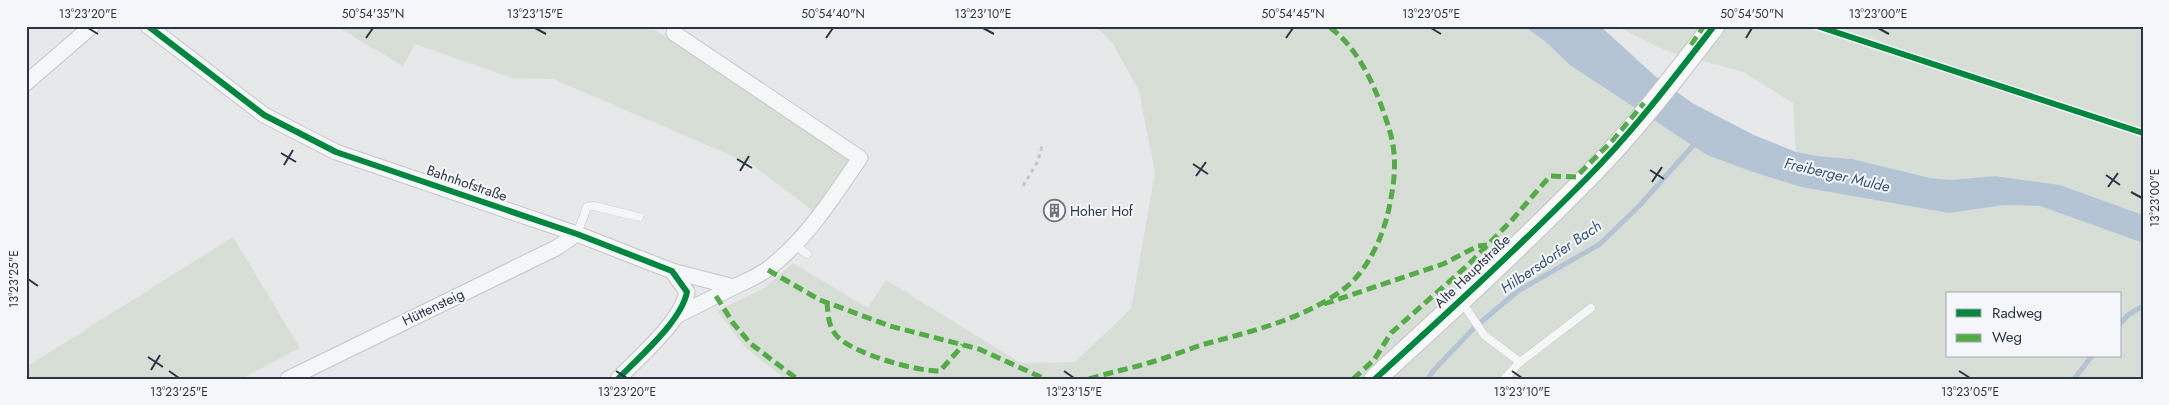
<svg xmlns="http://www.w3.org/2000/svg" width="2169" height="405" viewBox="0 0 2169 405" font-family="Jost,sans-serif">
	<rect width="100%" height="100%" fill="#e6e8ea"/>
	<g fill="#d6ded6" fill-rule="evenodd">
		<polygon points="336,26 649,26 853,162 816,213 751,164 553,79 512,78 415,44 403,66"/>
		<path d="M1095,26H1524L1707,155L1750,171L1801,187L1949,213L2005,205L2040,206L2143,243V379H785L745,347L717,311L763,289L793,263L868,308L886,280L1021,363L1075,362L1131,309L1155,173L1139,91L1112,42ZM1948,294H2120V356H1948Z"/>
		<polygon points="1615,26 2143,26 2143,215 2060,185 1995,176 1951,180 1930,178 1852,159 1817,156 1796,152 1793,103 1743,72 1670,52"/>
		<polygon points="233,237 300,348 241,379 26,379 26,367"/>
	</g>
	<polygon fill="#b4c4d5" points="1524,26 1600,26 1654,75 1692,103 1754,135 1796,152 1817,156 1852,159 1930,178 1951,180 1995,176 2060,185 2143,215 2143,243 2040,206 2005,205 1949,213 1801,187 1750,171 1707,155 1570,65 1546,42"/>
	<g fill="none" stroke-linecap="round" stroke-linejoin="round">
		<g stroke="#b4c4d5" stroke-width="5">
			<polyline points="2120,324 2128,315 2143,306"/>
			<polyline points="1428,379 1433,371 1474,328 1518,291 1600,244 1640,205 1697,141"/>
			<polyline points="2074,379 2092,356"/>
		</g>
		<defs>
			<g id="lane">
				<polyline points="577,234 587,207 594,206 639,217"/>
				<polyline points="795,245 807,254"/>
				<polyline points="1462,302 1484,335 1520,362 1504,379"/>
				<polyline points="1520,362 1591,308"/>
			</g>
			<g id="street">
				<path d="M148,26L264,115L336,152L577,234L672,271L687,292C681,322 639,357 618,379"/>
				<path d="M674,33L860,158C833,197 807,239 769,268C759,276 746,281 734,287"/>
				<polyline points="26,83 92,26"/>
				<polyline points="672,271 734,287 676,316"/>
				<polyline points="288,379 556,248 577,234"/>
			</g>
			<path id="secondary" d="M1375,379C1446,314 1517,249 1585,180C1632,133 1673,79 1714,26"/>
		</defs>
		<use href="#lane" stroke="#c4c6c8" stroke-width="9"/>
		<use href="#street" stroke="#c4c6c8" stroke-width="17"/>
		<use href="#secondary" stroke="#c4c6c8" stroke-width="23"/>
		<polyline stroke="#c5c6ca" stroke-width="3" stroke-dasharray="4 4" stroke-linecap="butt" points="1023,186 1038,161 1042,146"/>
		<use href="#lane" stroke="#f5f6f7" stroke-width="8"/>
		<use href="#street" stroke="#f5f6f7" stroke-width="15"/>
		<use href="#secondary" stroke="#f8f8f8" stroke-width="21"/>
		<g stroke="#54ac47" stroke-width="5" stroke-dasharray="10 5" stroke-linecap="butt">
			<polyline points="1691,45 1704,26"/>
			<polyline points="768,270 820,300 890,326 979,349 1045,379"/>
			<polyline points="716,296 733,323 751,344 797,379"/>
			<path d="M827,302C828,313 828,326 836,335C850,353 918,372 940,371L963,345"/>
			<polyline points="1324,304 1443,264 1478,246 1487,245"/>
			<path d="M1089,379C1111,372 1133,368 1155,361C1172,356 1188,349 1205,344C1252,331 1305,319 1345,288C1369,269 1385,233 1390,203C1395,179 1397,156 1390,132C1379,95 1361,49 1328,26"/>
			<polyline points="1353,379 1374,360 1391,333 1468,265 1512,220 1550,176 1576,177 1613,140 1644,103"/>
		</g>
		<defs>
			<g id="cycleway">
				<path d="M148,26L264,115L336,152L577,234L672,271L687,292C681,322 639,357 618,379"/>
				<polyline points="1817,26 2143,133"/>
				<path d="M1375,379C1446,314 1517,249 1585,180C1632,133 1673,79 1714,26"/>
			</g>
		</defs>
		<use href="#cycleway" stroke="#f4f6f9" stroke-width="9"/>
		<use href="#cycleway" stroke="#00873e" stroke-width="6"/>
	</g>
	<path fill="none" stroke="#2b3445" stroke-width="2" d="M88,28L98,34M535,28L546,34M983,28L994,34M1431,28L1441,34M1878,28L1889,34M366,38L373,28M826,38L833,28M1286,38L1293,28M1746,38L1752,28M281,153L296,162M737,159L752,168M1193,164L1208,174M284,165L293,150M1650,170L1664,179M740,171L749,156M2106,175L2120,185M1196,176L1206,162M1652,182L1662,167M2108,187L2118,173M2131,192L2142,198M28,279L38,286M148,357L163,367M151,370L160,355M169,371L179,378M616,371L627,378M1064,371L1074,378M1512,371L1522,378M1959,371L1970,378"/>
	<defs>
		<symbol id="building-ring" viewBox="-11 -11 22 22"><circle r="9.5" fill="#f4f6f9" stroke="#6c737f" stroke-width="1.5"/><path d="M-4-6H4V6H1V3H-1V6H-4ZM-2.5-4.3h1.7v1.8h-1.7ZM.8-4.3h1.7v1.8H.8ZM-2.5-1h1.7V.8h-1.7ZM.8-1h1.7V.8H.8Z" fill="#6c737f"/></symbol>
	</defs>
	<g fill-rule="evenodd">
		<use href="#building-ring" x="1042" y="198" width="25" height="25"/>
	</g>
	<g text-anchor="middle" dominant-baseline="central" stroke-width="4" stroke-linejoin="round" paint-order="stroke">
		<g font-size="14" fill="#2b3445" stroke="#f4f6f9">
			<text transform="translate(467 183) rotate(19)">Bahnhofstraße</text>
			<text transform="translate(1472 271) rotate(-44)">Alte Hauptstraße</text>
			<text transform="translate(433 307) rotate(-26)">Hüttensteig</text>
		</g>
		<g font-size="14" fill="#2b3445" stroke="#f4f6f9" text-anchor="start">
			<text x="1070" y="211">Hoher Hof</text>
		</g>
		<g font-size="15" font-style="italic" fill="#34527a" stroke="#f4f6f9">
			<text transform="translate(1837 175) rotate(13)">Freiberger Mulde</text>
			<text transform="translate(1551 257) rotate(-34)">Hilbersdorfer Bach</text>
		</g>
	</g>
	<rect width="2169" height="405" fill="none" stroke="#f4f6f9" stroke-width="55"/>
	<rect x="1946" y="292" width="175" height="65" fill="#f4f6f9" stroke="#a4a8b1"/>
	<rect x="1956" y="309" width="25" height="8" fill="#00873e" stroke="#a4a8b1"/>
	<text x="1992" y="318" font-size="15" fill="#2b3445">Radweg</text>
	<rect x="1956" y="334" width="25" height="8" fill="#54ac47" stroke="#a4a8b1"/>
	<text x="1992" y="342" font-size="15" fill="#2b3445">Weg</text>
	<rect x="28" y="28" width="2114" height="350" fill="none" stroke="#2b3445" stroke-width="2"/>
	<g font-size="12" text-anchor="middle" fill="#2b3445">
		<text x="88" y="18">13°23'20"E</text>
		<text x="373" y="18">50°54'35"N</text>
		<text x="535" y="18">13°23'15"E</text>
		<text x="833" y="18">50°54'40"N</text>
		<text x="983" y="18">13°23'10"E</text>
		<text x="1293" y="18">50°54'45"N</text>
		<text x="1431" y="18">13°23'05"E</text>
		<text x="1752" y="18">50°54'50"N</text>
		<text x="1878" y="18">13°23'00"E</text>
		<text transform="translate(2155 198) rotate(-90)" y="4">13°23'00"E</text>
		<text transform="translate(14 279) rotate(-90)" y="4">13°23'25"E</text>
		<text x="179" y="396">13°23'25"E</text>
		<text x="627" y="396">13°23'20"E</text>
		<text x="1074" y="396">13°23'15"E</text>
		<text x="1522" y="396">13°23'10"E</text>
		<text x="1970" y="396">13°23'05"E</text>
	</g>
</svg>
